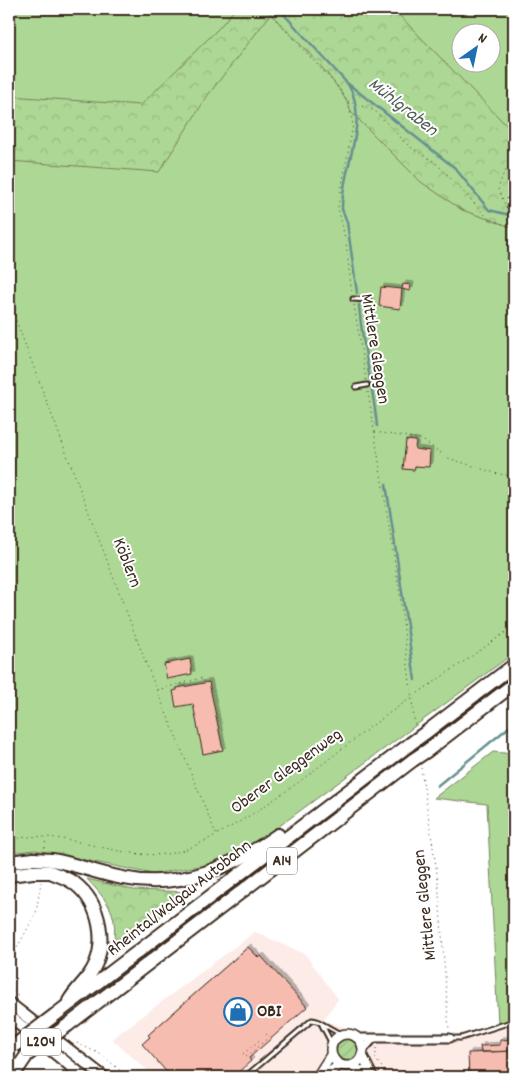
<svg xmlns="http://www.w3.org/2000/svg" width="523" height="1086" viewBox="0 0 523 1086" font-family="Dekko,sans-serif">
	<defs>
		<pattern id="forest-crowns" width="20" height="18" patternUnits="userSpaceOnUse" patternTransform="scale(1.25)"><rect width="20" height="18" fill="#add795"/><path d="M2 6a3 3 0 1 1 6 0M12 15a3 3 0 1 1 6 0" fill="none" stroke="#96b980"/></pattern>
		<pattern id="garden-furrows" width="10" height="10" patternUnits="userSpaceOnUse" patternTransform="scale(1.25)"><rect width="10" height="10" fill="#add795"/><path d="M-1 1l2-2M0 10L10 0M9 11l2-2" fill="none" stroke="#96b980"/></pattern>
		<filter id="shadow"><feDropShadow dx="3" dy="-3" stdDeviation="0" flood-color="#0004"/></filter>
	</defs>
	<rect width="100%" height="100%" fill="#fff"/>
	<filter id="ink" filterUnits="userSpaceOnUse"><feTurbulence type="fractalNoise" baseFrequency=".02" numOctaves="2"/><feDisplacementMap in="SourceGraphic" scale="10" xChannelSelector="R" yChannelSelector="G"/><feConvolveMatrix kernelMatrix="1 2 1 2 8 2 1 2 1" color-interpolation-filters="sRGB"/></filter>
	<g filter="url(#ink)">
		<polygon fill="#fcebe7" points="255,932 305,954 338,999 323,1020 372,1037 451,1036 514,1020 514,1077 155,1077 112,1039"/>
		<g fill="#add795" stroke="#74805a" fill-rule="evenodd">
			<path d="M9,9H514V653L255,844L205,865L153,874L36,850L9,853ZM460,32H490V62H460Z"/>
			<polygon points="493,752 514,754 514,1020 498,1024 487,804 434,798"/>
		</g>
		<g fill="url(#forest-crowns)" stroke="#74805a">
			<path d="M235,9H397L396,12L508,127L514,126V228L462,210L421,182L351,112C342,82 293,38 271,14L208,95L159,172L9,161V96L141,105L219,28Z"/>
			<path d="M87,879L134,890L191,892L112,956C118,916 115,909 87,879Z"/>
		</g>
		<circle fill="url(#garden-furrows)" stroke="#74805a" cx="347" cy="1051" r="12"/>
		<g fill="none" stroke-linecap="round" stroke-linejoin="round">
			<g stroke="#66908f" stroke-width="2.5">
				<polyline points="279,9 347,83 455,168 489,210 514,216"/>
				<path d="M349,86C370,123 341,170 342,209L347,222L357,293"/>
				<path d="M359,305C362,346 373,385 377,426"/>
				<polyline points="386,484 415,680"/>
				<polyline points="437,786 514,723"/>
			</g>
		</g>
		<g fill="#f6bcaf" stroke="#3b2a1e" filter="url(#shadow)">
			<polygon points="403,284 411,285 410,291 402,289"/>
			<polygon points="381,287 402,289 400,309 379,306"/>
			<polygon points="406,440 416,441 415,449 430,451 429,467 415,466 414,470 403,469"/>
			<polygon points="510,477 514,478 514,491 509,491"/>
			<polygon points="190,659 192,674 167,679 164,664"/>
			<polygon points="209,682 223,750 203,754 193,704 176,707 173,691 177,690 177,688"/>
			<polygon points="248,947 259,958 261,956 307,1007 249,1058 251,1061 235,1075 233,1072 228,1077 171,1077 142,1044 150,1037 148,1035"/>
			<polygon points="514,1039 514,1051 481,1052 480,1046 500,1045 500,1040"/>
			<polygon points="514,1051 514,1077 469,1077 468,1053"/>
		</g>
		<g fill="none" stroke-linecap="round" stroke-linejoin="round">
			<defs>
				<g id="service">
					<polyline points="353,299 369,300"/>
					<polyline points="356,387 367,385"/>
					<polyline points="322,1025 332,1044"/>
					<polyline points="450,1038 461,1038 514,1021"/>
					<polyline points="245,1077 312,1020 317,1021 342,1035"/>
				</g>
				<g id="minor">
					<polyline points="357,1038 450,1038"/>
					<polyline points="363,1050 373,1039"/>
				</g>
				<g id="tertiary">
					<circle cx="347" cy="1050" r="16"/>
					<polyline points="362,1055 373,1077"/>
					<polyline points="353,1066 369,1077"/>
					<polyline points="317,1077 331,1055"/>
					<polyline points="322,1077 340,1065"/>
				</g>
				<g id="primary">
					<polyline points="9,1003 104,1077"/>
					<polyline points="9,1016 84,1077"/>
				</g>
				<g id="motorway">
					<polyline points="425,733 514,665"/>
					<polyline points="428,750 514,684"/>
					<path d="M52,860C76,864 99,874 123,878C179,890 233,867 278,835"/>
					<polyline points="9,862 34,859"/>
					<path d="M50,872C58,875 67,878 74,883C101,903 109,946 90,974C84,983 75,991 69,1001"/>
					<polyline points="9,875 33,872"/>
					<polyline points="55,1015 410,744"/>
					<polyline points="68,1025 413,760"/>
					<polyline points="12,1077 27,1055"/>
				</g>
			</defs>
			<use href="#service" stroke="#3b2a1e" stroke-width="7"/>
			<use href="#minor" stroke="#3b2a1e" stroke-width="11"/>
			<use href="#tertiary" stroke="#3b2a1e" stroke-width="12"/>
			<use href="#primary" stroke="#3b2a1e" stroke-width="14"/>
			<use href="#motorway" stroke="#3b2a1e" stroke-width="16"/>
			<g stroke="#3b2a1e" stroke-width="1" stroke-dasharray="1 4" stroke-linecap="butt">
				<polyline points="266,9 337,86 348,101 353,125 338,207 346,242 352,294"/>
				<polyline points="348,101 375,111 410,147 435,162 489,219 514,228"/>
				<polyline points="514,158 503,175 498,189 514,224"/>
				<polyline points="9,302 147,666 216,834"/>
				<polyline points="354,305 366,380"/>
				<polyline points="368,392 400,595 415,727"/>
				<polyline points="375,432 421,439 448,458 498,474 514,476"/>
				<polyline points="157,690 202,678"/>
				<polyline points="421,768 438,880 449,1030"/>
				<path d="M9,841C57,824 119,863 173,853C191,849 205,841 221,832C280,801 331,756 384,717C427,686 472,657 514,626"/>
				<polyline points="45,848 46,838"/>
				<polyline points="9,971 17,948 36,913 41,882"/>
				<polyline points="9,977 11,986 19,998"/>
				<polyline points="297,1016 298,1018"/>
				<polyline points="77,1043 102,1055 128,1077"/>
				<polyline points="376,1048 376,1060 390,1077"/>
				<polyline points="243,1054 268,1033"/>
				<polyline points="246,1057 270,1036"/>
				<polyline points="61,1071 63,1077"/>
				<polyline points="230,1075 231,1077"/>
			</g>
			<use href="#service" stroke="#fff" stroke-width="3"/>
			<use href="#minor" stroke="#fff" stroke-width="7"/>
			<use href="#tertiary" stroke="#fff" stroke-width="9"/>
			<use href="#primary" stroke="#fff" stroke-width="10"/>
			<use href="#motorway" stroke="#fff" stroke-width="12"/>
			<defs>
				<g id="motorway-bridge">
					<polyline points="410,744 425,733"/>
					<polyline points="413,760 428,750"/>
					<polyline points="34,859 52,860"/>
					<polyline points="33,872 50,872"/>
					<polyline points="14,1046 55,1015"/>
					<polyline points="27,1055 68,1025"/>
				</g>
			</defs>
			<use href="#motorway-bridge" stroke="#3b2a1e" stroke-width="16" stroke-linecap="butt"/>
			<use href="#motorway-bridge" stroke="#fff" stroke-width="12"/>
		</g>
	</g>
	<defs>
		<symbol id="shop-ring" viewBox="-11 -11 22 22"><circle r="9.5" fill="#fff" stroke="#1f6fb2" stroke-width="1.5"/><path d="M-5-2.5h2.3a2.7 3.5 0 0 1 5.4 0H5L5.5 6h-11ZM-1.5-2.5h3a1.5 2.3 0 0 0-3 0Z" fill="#1f6fb2"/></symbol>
	</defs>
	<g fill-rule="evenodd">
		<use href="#shop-ring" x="222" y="996" width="32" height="32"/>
	</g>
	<g text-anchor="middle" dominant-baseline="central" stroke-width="4" stroke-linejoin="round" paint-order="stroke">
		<g fill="#fff" stroke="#766a62" stroke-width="1">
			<rect x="267" y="847.5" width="30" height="27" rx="4"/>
			<rect x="21" y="1028.5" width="40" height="27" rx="4"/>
		</g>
		<g font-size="16" font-weight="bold" fill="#3b2a1e">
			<text x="282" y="861">A14</text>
			<text x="41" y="1042">L204</text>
		</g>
		<g font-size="18" fill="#3b2a1e" stroke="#fff">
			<text transform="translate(374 349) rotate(81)">Mittlere Gleggen</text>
			<text transform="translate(126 563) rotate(69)">Köblern</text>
			<text transform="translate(287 772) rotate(-36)">Oberer Gleggenweg</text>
			<text transform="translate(180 899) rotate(-38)">Rheintal/Walgau Autobahn</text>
			<text transform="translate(426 905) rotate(-96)">Mittlere Gleggen</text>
		</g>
		<g font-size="18" font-weight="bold" fill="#3b2a1e" stroke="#fff" text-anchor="start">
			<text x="257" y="1012">OBI</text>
		</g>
		<g font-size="19" font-style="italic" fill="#515d56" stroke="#fff">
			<text transform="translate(402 108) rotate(38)">Mühlgraben</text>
		</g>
	</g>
	<rect width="523" height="1086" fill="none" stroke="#fff" stroke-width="30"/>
	<rect x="15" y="15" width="493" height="1056" fill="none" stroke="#3b2a1e" stroke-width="2" filter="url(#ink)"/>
	<g transform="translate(476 48) rotate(33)"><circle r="24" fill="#ffffff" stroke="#b1aaa5"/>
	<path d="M0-4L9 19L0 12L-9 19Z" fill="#1f6fb2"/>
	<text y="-8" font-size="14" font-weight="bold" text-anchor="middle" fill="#3b2a1e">N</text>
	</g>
</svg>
